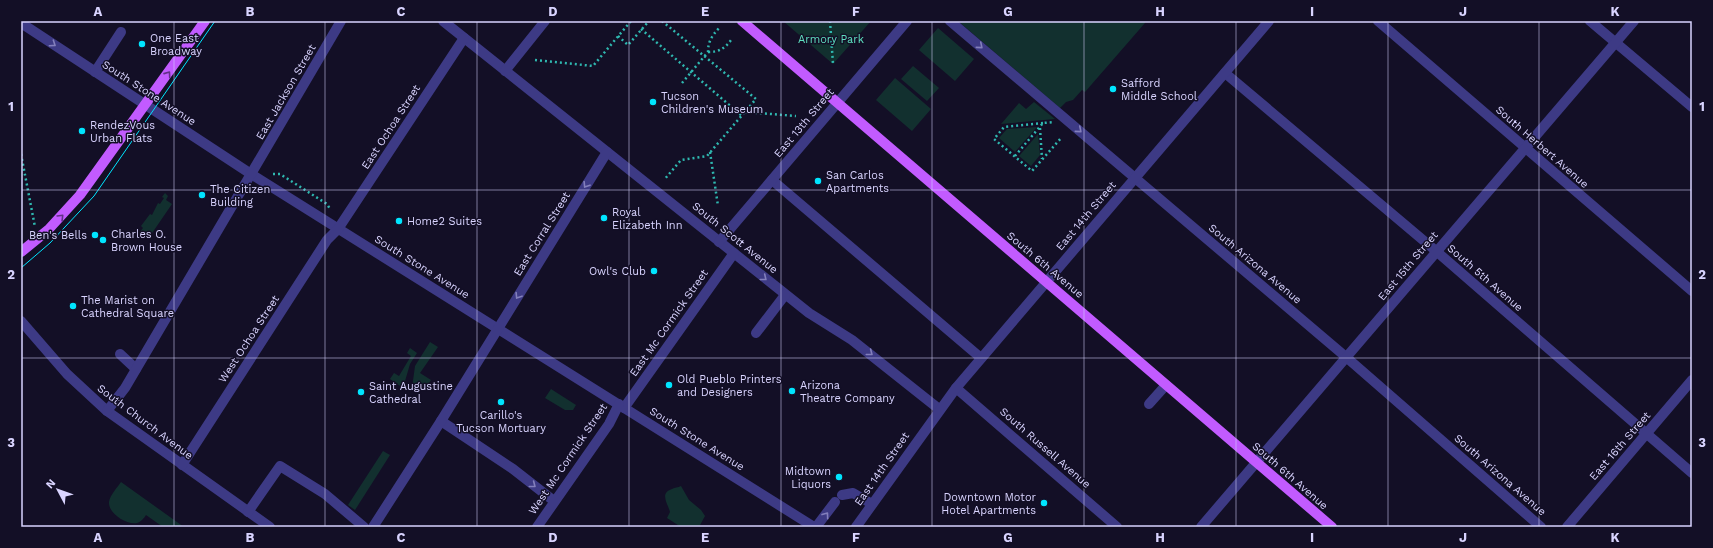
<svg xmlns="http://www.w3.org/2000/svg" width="1713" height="548" viewBox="0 0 1713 548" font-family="'Work Sans',sans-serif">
	<rect width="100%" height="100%" fill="#130f26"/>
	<g fill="#12302f">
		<polygon points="783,21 871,21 833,64"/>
		<polygon points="958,21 1145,21 1145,23 1085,92 1082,90 1073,100 1066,102 1060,108"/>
		<polygon points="938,28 974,59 955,81 919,50"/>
		<polygon points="913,66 939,88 927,101 901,79"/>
		<polygon points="895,78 931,109 912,131 876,100"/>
		<polygon points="1034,102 1055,119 1001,124 1019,103 1026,109"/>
		<polygon points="1037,127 1015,152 999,138 1007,129"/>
		<polygon points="1038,134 1040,155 1031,166 1019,156"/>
		<polygon points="165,193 168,196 166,200 172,204 148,239 139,233 143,228 141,226 150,214 152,215 158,203 160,204 164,198 162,197"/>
		<polygon points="430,342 438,347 420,373 431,380 427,386 412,388 415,366"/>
		<polygon points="410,348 417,353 410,364 403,388 390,379 394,373 399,376 411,356 407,353"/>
		<polygon points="551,389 576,405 573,410 565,410 545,398"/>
		<polygon points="383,451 390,455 355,510 348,505"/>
		<path d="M121,482L184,527H163L146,515C144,518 141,522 137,523C126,525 108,513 109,502C110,495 117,488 121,482Z"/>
		<path d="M681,486L689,500L701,510L705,516L699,527H681L667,518L670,512C668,504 659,493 672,489C675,487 678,488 681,486Z"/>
	</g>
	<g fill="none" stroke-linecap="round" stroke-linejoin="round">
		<g stroke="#2fb8b0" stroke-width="2.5" stroke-dasharray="2 3" stroke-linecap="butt">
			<polyline points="662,21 756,99 707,156 681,160 664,180"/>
			<polyline points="830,21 833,64"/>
			<polyline points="641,29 742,116"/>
			<polyline points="618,36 628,45 649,21"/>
			<path d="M708,52C720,52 725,48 732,39"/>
			<polyline points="535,60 593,66 631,21"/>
			<path d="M682,83L708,52C708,41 712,36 719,28"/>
			<polyline points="745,112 796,116"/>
			<polyline points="1043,123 1004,127 994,139 1032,171 1062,137"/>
			<polyline points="1040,128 1042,159"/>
			<polyline points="710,152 718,206"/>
			<polyline points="21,154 35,227"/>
			<polyline points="1015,156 1043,123 1054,122"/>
			<polyline points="273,174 280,174 327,204 330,209"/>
		</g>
		<g stroke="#3d3a85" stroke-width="10">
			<polyline points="443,21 809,313 852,340 939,409"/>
			<polyline points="950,21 1346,357 1541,527"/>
			<polyline points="1378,21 1692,291"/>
			<polyline points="1590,21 1692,107"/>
			<polyline points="21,23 251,174 814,527"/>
			<polyline points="505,71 545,21"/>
			<polyline points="95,72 121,32"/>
			<polyline points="1225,73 1436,251 1692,473"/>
			<polyline points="772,180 981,358"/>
			<polyline points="719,242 907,21"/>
			<polyline points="21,321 67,374 107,411 270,527"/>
			<polyline points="756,333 785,295"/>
			<polyline points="120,354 136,369"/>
			<polyline points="956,388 1117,527"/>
			<polyline points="1149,404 1166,385"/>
			<polyline points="624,408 734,253"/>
			<polyline points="107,411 125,388 341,21"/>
			<polyline points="441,421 513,469 554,501"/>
			<polyline points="182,465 327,240 338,229 464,38"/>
			<polyline points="842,495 853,493 872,504"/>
			<polyline points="248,512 280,466 325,494 364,527"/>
			<polyline points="373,527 441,421 607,152"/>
			<polyline points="537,527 609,424 619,404"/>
			<polyline points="816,527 835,502"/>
			<polyline points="856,527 956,388 1269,21"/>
			<polyline points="1201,527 1634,21"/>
			<polyline points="1567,527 1692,380"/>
		</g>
		<g stroke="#c25bff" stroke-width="10">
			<polyline points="742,21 1332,527"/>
			<polyline points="21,252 48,230 80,195 205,21"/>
		</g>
		<polyline stroke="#00e5ff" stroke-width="1" points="21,268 50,243 94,196 215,21"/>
	</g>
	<defs><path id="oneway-chevron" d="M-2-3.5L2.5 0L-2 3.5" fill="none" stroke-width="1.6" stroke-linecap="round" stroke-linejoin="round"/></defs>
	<g stroke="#837fbc">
		<use href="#oneway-chevron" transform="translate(53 44) rotate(34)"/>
		<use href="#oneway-chevron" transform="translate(980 46) rotate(40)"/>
		<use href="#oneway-chevron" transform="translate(1079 130) rotate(40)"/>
		<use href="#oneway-chevron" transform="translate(586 185) rotate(122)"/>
		<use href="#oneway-chevron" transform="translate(764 278) rotate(39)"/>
		<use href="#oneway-chevron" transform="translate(518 296) rotate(122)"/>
		<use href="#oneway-chevron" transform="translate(870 353) rotate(38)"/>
		<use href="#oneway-chevron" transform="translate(533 485) rotate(38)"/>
		<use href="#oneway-chevron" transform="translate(826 515) rotate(-54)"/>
	</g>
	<g stroke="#623188">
		<use href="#oneway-chevron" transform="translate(168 74) rotate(-55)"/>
		<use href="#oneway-chevron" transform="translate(61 217) rotate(-45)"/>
	</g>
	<path fill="none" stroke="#d9d4ff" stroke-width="1" stroke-opacity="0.55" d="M174,21V527M325,21V527M477,21V527M629,21V527M781,21V527M932,21V527M1084,21V527M1236,21V527M1388,21V527M1539,21V527M21,190H1692M21,358H1692"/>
	<g fill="#00e5ff" stroke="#130f26" stroke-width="1.5">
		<circle cx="142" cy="44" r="4"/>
		<circle cx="1113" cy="89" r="4"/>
		<circle cx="653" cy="102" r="4"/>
		<circle cx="82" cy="131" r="4"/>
		<circle cx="818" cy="181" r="4"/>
		<circle cx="202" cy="195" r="4"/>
		<circle cx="604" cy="218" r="4"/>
		<circle cx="399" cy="221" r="4"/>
		<circle cx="95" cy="235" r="4"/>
		<circle cx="103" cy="240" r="4"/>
		<circle cx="654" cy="271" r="4"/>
		<circle cx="73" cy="306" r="4"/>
		<circle cx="669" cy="385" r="4"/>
		<circle cx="792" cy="391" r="4"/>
		<circle cx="361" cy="392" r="4"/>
		<circle cx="501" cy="402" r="4"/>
		<circle cx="839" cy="477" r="4"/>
		<circle cx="1044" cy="503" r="4"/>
	</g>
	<g text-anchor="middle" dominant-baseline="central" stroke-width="3" stroke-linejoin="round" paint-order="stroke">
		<g font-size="11" fill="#d9d4ff" stroke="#130f26" text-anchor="start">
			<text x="150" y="38">One East<tspan x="150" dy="13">Broadway</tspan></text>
			<text x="1121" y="83">Safford<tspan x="1121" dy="13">Middle School</tspan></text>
			<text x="661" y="96">Tucson<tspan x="661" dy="13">Children's Museum</tspan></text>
			<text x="90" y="125">RendezVous<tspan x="90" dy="13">Urban Flats</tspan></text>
			<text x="826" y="175">San Carlos<tspan x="826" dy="13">Apartments</tspan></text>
			<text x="210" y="189">The Citizen<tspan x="210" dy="13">Building</tspan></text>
			<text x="612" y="212">Royal<tspan x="612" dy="13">Elizabeth Inn</tspan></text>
			<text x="407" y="221">Home2 Suites</text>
			<text x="111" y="234">Charles O.<tspan x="111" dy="13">Brown House</tspan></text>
			<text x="87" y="235" text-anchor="end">Ben's Bells</text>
			<text x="646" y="271" text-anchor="end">Owl's Club</text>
			<text x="81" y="300">The Marist on<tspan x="81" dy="13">Cathedral Square</tspan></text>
			<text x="677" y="379">Old Pueblo Printers<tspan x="677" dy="13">and Designers</tspan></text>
			<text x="800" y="385">Arizona<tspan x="800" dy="13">Theatre Company</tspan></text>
			<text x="369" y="386">Saint Augustine<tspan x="369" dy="13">Cathedral</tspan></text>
			<text x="501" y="415" text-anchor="middle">Carillo's<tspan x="501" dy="13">Tucson Mortuary</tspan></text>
			<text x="831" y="471" text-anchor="end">Midtown<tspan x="831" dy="13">Liquors</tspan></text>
			<text x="1036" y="497" text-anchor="end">Downtown Motor<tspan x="1036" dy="13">Hotel Apartments</tspan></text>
		</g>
		<g font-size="11" fill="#5fe0c0" stroke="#130f26">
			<text x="831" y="39">Armory Park</text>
		</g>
		<g font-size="11" fill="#d9d4ff" stroke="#130f26">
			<text transform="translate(286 92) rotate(-60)">East Jackson Street</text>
			<text transform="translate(149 93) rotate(33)">South Stone Avenue</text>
			<text transform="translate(804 123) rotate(-50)">East 13th Street</text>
			<text transform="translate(391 127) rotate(-57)">East Ochoa Street</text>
			<text transform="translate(1542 147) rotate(41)">South Herbert Avenue</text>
			<text transform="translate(1086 216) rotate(-50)">East 14th Street</text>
			<text transform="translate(542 234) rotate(-58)">East Corral Street</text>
			<text transform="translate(735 238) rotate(39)">South Scott Avenue</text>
			<text transform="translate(1255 264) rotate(40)">South Arizona Avenue</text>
			<text transform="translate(1045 265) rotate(40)">South 6th Avenue</text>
			<text transform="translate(1408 266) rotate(-50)">East 15th Street</text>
			<text transform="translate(422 267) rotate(32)">South Stone Avenue</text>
			<text transform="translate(1485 278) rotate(41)">South 5th Avenue</text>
			<text transform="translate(669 323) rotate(-55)">East Mc Cormick Street</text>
			<text transform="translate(249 339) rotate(-57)">West Ochoa Street</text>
			<text transform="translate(145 422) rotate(37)">South Church Avenue</text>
			<text transform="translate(697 439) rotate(32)">South Stone Avenue</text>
			<text transform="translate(1620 446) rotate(-49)">East 16th Street</text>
			<text transform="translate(1045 448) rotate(41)">South Russell Avenue</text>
			<text transform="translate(568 459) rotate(-56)">West Mc Cormick Street</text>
			<text transform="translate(882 469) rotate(-55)">East 14th Street</text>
			<text transform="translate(1500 475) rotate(41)">South Arizona Avenue</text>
			<text transform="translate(1290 476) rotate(41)">South 6th Avenue</text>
		</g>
	</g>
	<rect width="1713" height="548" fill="none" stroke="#130f26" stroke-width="44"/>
	<g transform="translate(58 490) rotate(311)" stroke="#130f26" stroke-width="3" paint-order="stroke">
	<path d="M0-3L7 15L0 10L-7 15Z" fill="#d9d4ff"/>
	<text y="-6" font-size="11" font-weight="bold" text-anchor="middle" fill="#d9d4ff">N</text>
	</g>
	<rect x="22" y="22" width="1669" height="504" fill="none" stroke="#d9d4ff" stroke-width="1.5"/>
	<g font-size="13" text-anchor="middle" font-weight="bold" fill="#d9d4ff">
		<text x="98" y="16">A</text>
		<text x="250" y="16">B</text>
		<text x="401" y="16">C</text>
		<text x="553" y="16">D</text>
		<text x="705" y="16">E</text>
		<text x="856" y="16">F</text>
		<text x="1008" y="16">G</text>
		<text x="1160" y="16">H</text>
		<text x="1312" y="16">I</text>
		<text x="1463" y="16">J</text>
		<text x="1615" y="16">K</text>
		<text x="11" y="111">1</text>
		<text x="1702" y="111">1</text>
		<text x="11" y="279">2</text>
		<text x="1702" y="279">2</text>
		<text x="11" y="447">3</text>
		<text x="1702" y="447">3</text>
		<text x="98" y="542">A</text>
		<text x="250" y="542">B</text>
		<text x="401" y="542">C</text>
		<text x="553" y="542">D</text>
		<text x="705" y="542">E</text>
		<text x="856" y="542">F</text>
		<text x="1008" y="542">G</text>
		<text x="1160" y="542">H</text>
		<text x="1312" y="542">I</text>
		<text x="1463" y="542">J</text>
		<text x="1615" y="542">K</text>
	</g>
</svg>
